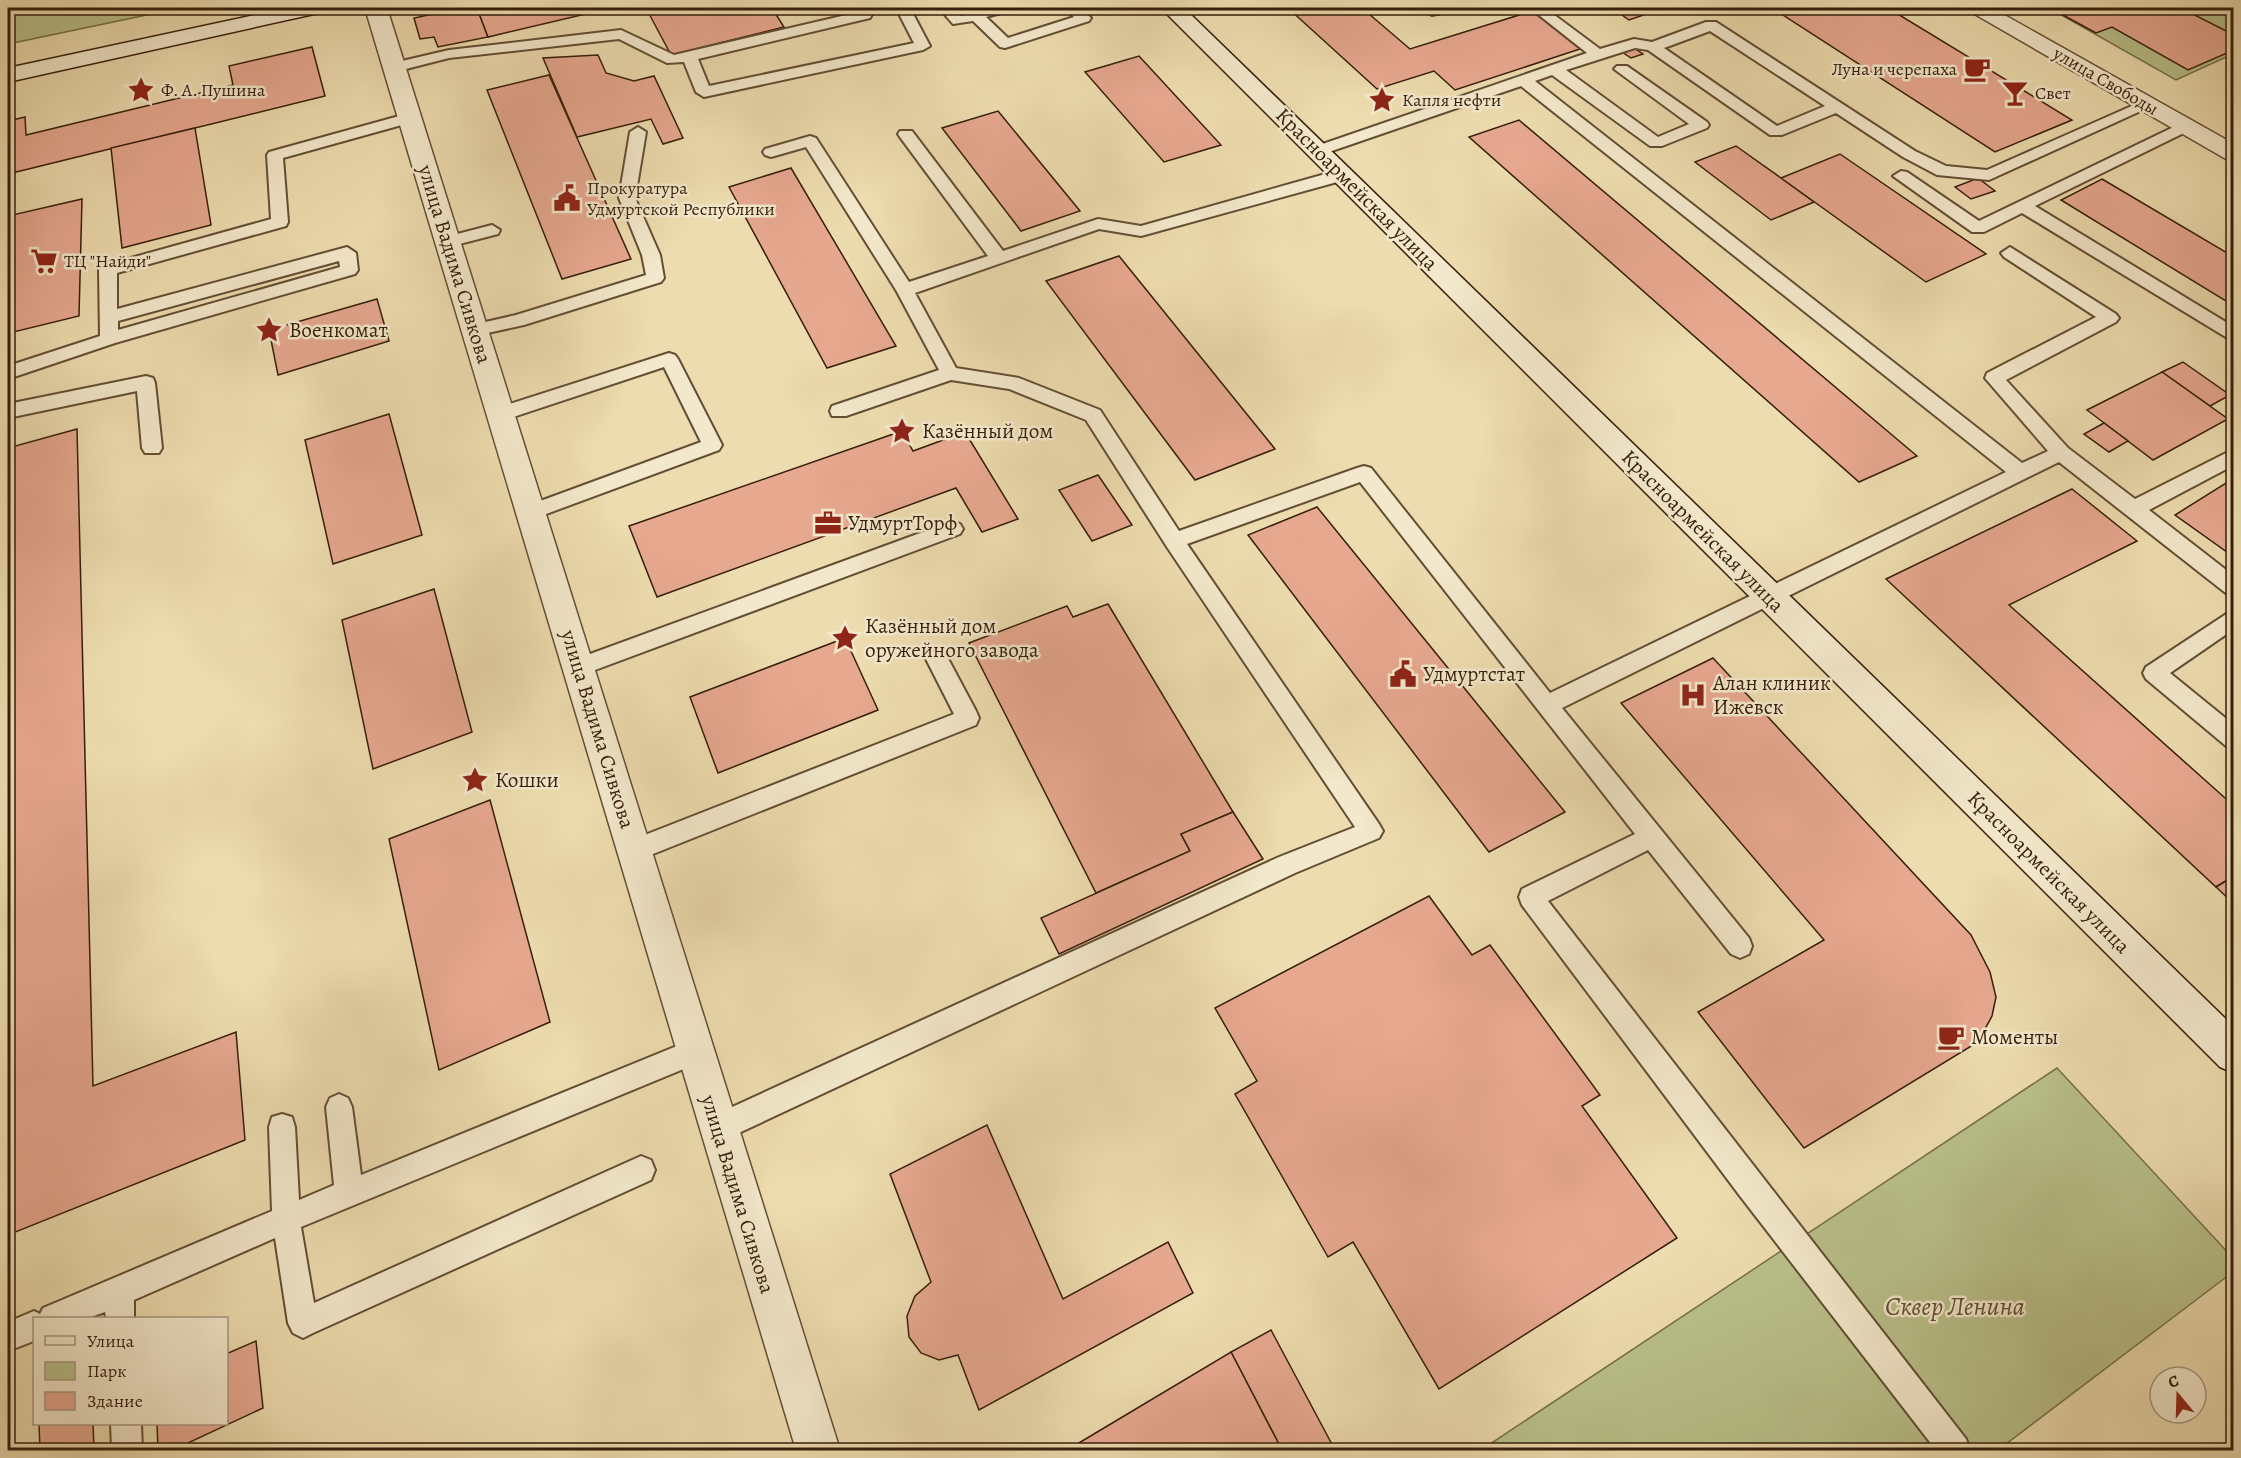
<svg xmlns="http://www.w3.org/2000/svg" width="2241" height="1458" viewBox="0 0 2241 1458" font-family="Alegreya,serif">
	<rect width="100%" height="100%" fill="#eddcaf"/>
	<filter id="stains"><feTurbulence type="fractalNoise" baseFrequency=".00333" numOctaves="4"/><feColorMatrix values="0 0 0 0 .2 0 0 0 0 .09 0 0 0 0 .02 0 0 0 .5 -.17"/></filter>
	<radialGradient id="worn" r=".72"><stop offset=".6" stop-color="#630" stop-opacity="0"/><stop offset="1" stop-color="#630" stop-opacity=".3"/></radialGradient>
	<g fill="#b9c08a" stroke="#776f4a" stroke-width="1.5">
		<polygon points="8,8 180,8 8,44"/>
		<polygon points="2049,8 2233,8 2233,54 2176,80"/>
		<polygon points="2057,1068 2233,1258 2233,1272 1998,1450 1481,1450"/>
	</g>
	<g fill="#e7a890" stroke="#351e0b" stroke-width="1.5">
		<polygon points="461,8 477,8 488,37 438,47 434,37 420,39 414,18"/>
		<polygon points="477,8 611,8 488,37"/>
		<polygon points="646,8 772,8 784,27 671,55"/>
		<polygon points="1288,8 1362,8 1410,49 1532,11 1580,49 1455,90 1434,71 1377,89"/>
		<polygon points="1612,8 1664,8 1629,20"/>
		<polygon points="1772,8 1888,8 2072,120 1995,152"/>
		<polygon points="2050,8 2181,8 2234,35 2234,50 2188,70 2112,27 2096,33"/>
		<polygon points="312,47 325,96 8,174 8,121 25,117 26,135 233,85 229,66"/>
		<polygon points="1634,48 1643,54 1631,58 1622,52"/>
		<polygon points="598,55 606,73 634,81 654,76 683,138 663,144 651,119 577,137 543,58"/>
		<polygon points="1139,56 1221,145 1164,162 1085,72"/>
		<polygon points="549,75 631,259 562,279 487,90"/>
		<polygon points="998,111 1080,211 1021,231 942,128"/>
		<polygon points="1519,120 1917,456 1859,482 1469,137"/>
		<polygon points="195,128 211,225 122,248 111,148"/>
		<polygon points="1736,146 1781,178 1814,202 1771,220 1695,162"/>
		<polygon points="1840,154 1986,254 1926,282 1781,178"/>
		<polygon points="791,168 896,346 827,368 729,187"/>
		<polygon points="1978,178 1995,191 1971,199 1955,187"/>
		<polygon points="2102,179 2234,257 2234,306 2061,200"/>
		<polygon points="82,199 79,316 9,333 8,360 8,216"/>
		<polygon points="1119,256 1275,449 1195,480 1046,281"/>
		<polygon points="377,299 389,341 278,375 269,330"/>
		<polygon points="2183,362 2230,395 2210,406 2162,372"/>
		<polygon points="2162,372 2228,419 2153,460 2087,410"/>
		<polygon points="389,414 422,535 333,564 305,440"/>
		<polygon points="2104,423 2128,441 2109,452 2084,434"/>
		<polygon points="77,429 93,1086 236,1032 245,1140 8,1235 8,448"/>
		<polygon points="902,431 913,451 965,432 1018,519 982,532 956,488 657,597 629,526"/>
		<polygon points="1098,475 1132,525 1092,541 1059,490"/>
		<polygon points="2234,478 2234,557 2175,515"/>
		<polygon points="2072,489 2137,541 2009,605 2234,806 2234,876 2216,887 1886,579"/>
		<polygon points="1317,507 1565,812 1489,852 1248,535"/>
		<polygon points="434,589 472,732 373,769 342,620"/>
		<polygon points="1108,604 1233,812 1181,834 1190,851 1096,893 969,643 1067,606 1073,617"/>
		<polygon points="845,638 878,710 718,773 690,697"/>
		<polygon points="1713,658 1971,935 1990,972 1996,997 1992,1016 1978,1042 1804,1148 1698,1012 1824,940 1621,703"/>
		<polygon points="490,800 550,1022 439,1070 389,839"/>
		<polygon points="1233,812 1263,859 1059,954 1041,918 1190,851 1181,834"/>
		<polygon points="2234,876 2234,904 2216,887"/>
		<polygon points="1429,896 1472,955 1490,945 1600,1095 1582,1106 1677,1238 1439,1389 1353,1242 1328,1257 1235,1094 1257,1081 1215,1008"/>
		<polygon points="987,1125 1063,1299 1168,1242 1193,1293 979,1410 958,1355 939,1360 921,1353 909,1337 907,1316 915,1296 931,1282 890,1174"/>
		<polygon points="1271,1330 1335,1450 1282,1450 1231,1352"/>
		<polygon points="256,1341 263,1408 173,1450 158,1450 157,1424 226,1424 226,1354"/>
		<polygon points="1231,1352 1282,1450 1067,1450 1114,1422"/>
		<polygon points="39,1424 93,1424 94,1450 40,1450"/>
	</g>
	<g fill="none" stroke-linecap="round" stroke-linejoin="round">
		<defs>
			<g id="lane">
				<polygon points="861,8 875,8 870,18 698,59 709,86 914,43 896,8 910,8 930,46 923,50 704,97 696,92 684,62 667,63 619,39 449,58 394,72 386,67 389,64 449,50 621,30 674,55 859,12"/>
				<polygon points="939,8 953,8 961,16 989,8 1010,8 1008,11 986,17 1008,38 1074,17 1066,8 1081,8 1091,18 1089,21 1005,48 1000,47 973,21 953,24"/>
				<polygon points="1420,8 1453,8 1451,11 1432,15"/>
				<path d="M1530,8H1545L1600,49L1634,39L1652,42L1706,22H1716L1915,151L1946,166L1987,170L2143,101H2153L2156,104L1989,180L1937,175L1903,157L1836,113L1782,135H1770L1648,50L1635,48L1566,70L1658,137L1689,124L1614,69L1617,66H1627L1707,122L1709,125L1707,128L1662,146H1650L1552,75L1535,81L2022,463L2048,451L1985,378L1987,373L2096,317L2004,257L2001,253L2010,247L2116,314L2119,318L2116,322L2006,380L2068,448L2135,499L2234,449V465L2149,510L2234,576V596L2227,594L2059,462L1562,708L1749,938L1752,946L1749,954L1740,958L1731,954L1648,850L1548,901L1966,1439L1970,1450H1936L1740,1196L1522,905L1519,897L1522,889L1635,834L1360,482L1187,544L1379,824L1383,831L1379,838L1295,873L728,1138L718,1141L708,1138L705,1128L708,1118L1279,857L1355,827L1167,547L1086,420L1009,389L951,380L846,416H832L830,411L832,406L939,370L896,290L806,147L771,157L765,155L763,152L765,149L810,136L816,138L909,282L988,256L900,137L898,134L900,131H912L1003,251L1098,219L1141,226L1336,171H1348L1350,175L1348,179L1141,236L1099,229L915,293L956,368L1019,378L1100,410L1179,531L1357,468L1364,466L1371,468L1550,693L2006,472L1521,86L1323,154H1311L1309,151L1311,148L1587,53ZM1710,31L1825,106L1777,126L1664,48Z"/>
				<path d="M410,113L416,115L418,118L416,121L283,158L288,222L286,226L117,273V309L347,247L356,253L358,270L355,274L115,343L8,379V366L100,336L99,270L102,266L271,219L267,155L269,152ZM339,261L340,267L118,330V321Z"/>
				<polygon points="2186,121 2194,126 2192,129 2035,206 2234,327 2234,342 2022,213 1984,232 1972,232 1893,176 1901,171 1907,172 1979,221"/>
				<polygon points="638,127 646,132 635,198 660,255 664,278 661,282 524,325 474,336 468,334 465,330 468,326 516,315 646,275 642,255 619,198 630,132"/>
				<polygon points="492,225 500,230 498,234 448,247 439,242 442,238"/>
				<polygon points="669,353 675,355 678,359 722,445 719,450 538,517 531,520 524,517 521,512 524,507 701,442 664,367 501,421 494,419 492,414 494,409"/>
				<polygon points="146,376 153,378 155,383 162,448 159,453 145,453 142,448 137,391 8,418 8,404"/>
				<polygon points="953,521 960,524 963,529 960,534 579,676 571,673 568,667 571,661"/>
				<polygon points="2234,609 2234,629 2170,673 2234,725 2234,748 2226,746 2146,679 2143,673 2146,667"/>
				<polygon points="936,648 944,651 976,711 979,718 976,725 643,858 635,861 627,858 623,850 627,842 954,714 925,657 928,651"/>
				<polygon points="694,1039 703,1043 707,1052 703,1061 301,1227 314,1303 641,1156 651,1160 655,1170 651,1180 313,1333 303,1338 293,1333 288,1323 275,1238 134,1300 134,1318 106,1318 105,1312 88,1318 34,1318 34,1341 8,1351 8,1322 34,1311 40,1314 43,1308 272,1211 269,1127 272,1117 282,1114 292,1117 295,1127 299,1200 334,1185 326,1107 330,1098 339,1094 348,1098 352,1107 361,1175"/>
				<polygon points="111,1424 141,1424 142,1450 112,1450"/>
			</g>
			<g id="street">
				<polygon points="365,8 387,8 840,1450 796,1450"/>
				<polygon points="1967,8 1992,8 2234,144 2234,161 2226,159 1971,12"/>
			</g>
			<g id="secondary">
				<polygon points="287,8 325,8 321,12 314,14 8,82 8,68"/>
				<polygon points="1161,8 1184,8 2234,1027 2234,1073 2220,1067"/>
			</g>
		</defs>
		<use href="#lane" stroke="#634e34" stroke-width="4"/>
		<use href="#street" stroke="#634e34" stroke-width="3"/>
		<use href="#secondary" stroke="#351e0b" stroke-width="3"/>
		<use href="#lane" fill="#f3e8cb" fill-rule="evenodd"/>
		<use href="#street" fill="#f3e8cb" fill-rule="evenodd"/>
		<use href="#secondary" fill="#f3e8cb" fill-rule="evenodd"/>
	</g>
	<defs>
		<symbol id="cafe-bare" viewBox="-9 -9 18 18"><path d="M-5.5-4.5H6V0H3Q3 3.5 0 3.5H-2.5Q-5.5 3.5-5.5 0ZM3-3.2v2h1.7v-2ZM-6 4.5H4V6H-6Z" fill="#8f2418" stroke="#f3e8cb" stroke-width="2.5" paint-order="stroke"/></symbol>
		<symbol id="sight-bare" viewBox="-9 -9 18 18"><path d="M0-6L1.8-2.2L6-1.7L2.9 1.2L3.7 5.4L0 3.3L-3.7 5.4L-2.9 1.2L-6-1.7L-1.8-2.2Z" fill="#8f2418" stroke="#f3e8cb" stroke-width="2.5" paint-order="stroke"/></symbol>
		<symbol id="bar-bare" viewBox="-9 -9 18 18"><path d="M-6-5H6L.8 .8V4.5H3.5V6h-7V4.5H-.8V.8Z" fill="#8f2418" stroke="#f3e8cb" stroke-width="2.5" paint-order="stroke"/></symbol>
		<symbol id="civic-bare" viewBox="-9 -9 18 18"><path d="M-.6-6.5H3V-4.5H.6V-3L4-1V1h2V6H-6V1h2V-1L-.6-3ZM-1.2 2.5V6h2.4V2.5Z" fill="#8f2418" stroke="#f3e8cb" stroke-width="2.5" paint-order="stroke"/></symbol>
		<symbol id="supermarket-bare" viewBox="-9 -9 18 18"><path d="M-6-5.5h2.5l.6 2H6L4.5 2H-2.5L-4.4-4H-6ZM-1.5 3.2a1.3 1.3 0 1 0 .1 0ZM3 3.2a1.3 1.3 0 1 0 .1 0Z" fill="#8f2418" stroke="#f3e8cb" stroke-width="2.5" paint-order="stroke"/></symbol>
		<symbol id="office-bare" viewBox="-9 -9 18 18"><path d="M-6-3h4V-5.5h4V-3h4V5H-6ZM-1-4.5V-3h2v-1.5ZM-6 0V1H6V0Z" fill="#8f2418" stroke="#f3e8cb" stroke-width="2.5" paint-order="stroke"/></symbol>
		<symbol id="hospital-bare" viewBox="-9 -9 18 18"><path d="M-5-5h3v3.5h4V-5h3V5h-3V1.5h-4V5h-3Z" fill="#8f2418" stroke="#f3e8cb" stroke-width="2.5" paint-order="stroke"/></symbol>
	</defs>
	<g fill-rule="evenodd">
		<use href="#cafe-bare" x="1958" y="50" width="38" height="38"/>
		<use href="#sight-bare" x="122" y="71" width="38" height="38"/>
		<use href="#bar-bare" x="1996" y="74" width="38" height="38"/>
		<use href="#sight-bare" x="1363" y="81" width="38" height="38"/>
		<use href="#civic-bare" x="548" y="179" width="38" height="38"/>
		<use href="#supermarket-bare" x="25" y="242" width="38" height="38"/>
		<use href="#sight-bare" x="250" y="311" width="38" height="38"/>
		<use href="#sight-bare" x="883" y="412" width="38" height="38"/>
		<use href="#office-bare" x="809" y="504" width="38" height="38"/>
		<use href="#sight-bare" x="826" y="619" width="38" height="38"/>
		<use href="#civic-bare" x="1384" y="655" width="38" height="38"/>
		<use href="#hospital-bare" x="1674" y="676" width="38" height="38"/>
		<use href="#sight-bare" x="456" y="761" width="38" height="38"/>
		<use href="#cafe-bare" x="1932" y="1018" width="38" height="38"/>
	</g>
	<g text-anchor="middle" dominant-baseline="central" stroke-width="5" stroke-linejoin="round" paint-order="stroke">
		<g font-size="18" fill="#351e0b" stroke="#f3e8cb" text-anchor="start">
			<text x="1957" y="69" text-anchor="end">Луна и черепаха</text>
			<text x="161" y="90">Ф. А. Пушина</text>
			<text x="2035" y="93">Свет</text>
			<text x="1402" y="100">Капля нефти</text>
			<text x="587" y="188">Прокуратура<tspan x="587" dy="21">Удмуртской Республики</tspan></text>
			<text x="64" y="261">ТЦ "Найди"</text>
		</g>
		<g font-size="18" fill="#351e0b" stroke="#f3e8cb">
			<text transform="translate(2106 81) rotate(30)">улица Свободы</text>
		</g>
		<g font-size="21" fill="#351e0b" stroke="#f3e8cb">
			<text transform="translate(1357 189) rotate(45)">Красноармейская улица</text>
			<text transform="translate(455 264) rotate(73)">улица Вадима Сивкова</text>
			<text transform="translate(1703 531) rotate(45)">Красноармейская улица</text>
			<text transform="translate(598 729) rotate(73)">улица Вадима Сивкова</text>
			<text transform="translate(2049 872) rotate(45)">Красноармейская улица</text>
			<text transform="translate(738 1194) rotate(73)">улица Вадима Сивкова</text>
		</g>
		<g font-size="21" fill="#351e0b" stroke="#f3e8cb" text-anchor="start">
			<text x="289" y="330">Военкомат</text>
			<text x="922" y="431">Казённый дом</text>
			<text x="848" y="523">УдмуртТорф</text>
			<text x="865" y="626">Казённый дом<tspan x="865" dy="24">оружейного завода</tspan></text>
			<text x="1423" y="674">Удмуртстат</text>
			<text x="1713" y="683">Алан клиник<tspan x="1713" dy="24">Ижевск</tspan></text>
			<text x="495" y="780">Кошки</text>
			<text x="1971" y="1037">Моменты</text>
		</g>
		<g font-size="26" font-style="italic" fill="#5d4f31" stroke="#f3e8cb">
			<text x="1955" y="1306">Сквер Ленина</text>
		</g>
	</g>
	<rect width="2241" height="1458" fill="none" stroke="#eddcaf" stroke-width="30"/>
	<rect x="9" y="9" width="2223" height="1440" fill="none" stroke="#351e0b" stroke-width="3"/>
	<rect x="15" y="15" width="2211" height="1428" fill="none" stroke="#351e0b" stroke-width="1.5"/>
	<rect x="33" y="1317" width="195" height="108" fill="#f3e8cb" stroke="#a7977e" stroke-width="1.5"/>
	<rect x="45" y="1336" width="30" height="9" fill="#f3e8cb" stroke="#a7977e" stroke-width="1.5"/>
	<text x="87" y="1347" font-size="18" fill="#351e0b">Улица</text>
	<rect x="45" y="1362" width="30" height="18" fill="#b9c08a" stroke="#a7977e" stroke-width="1.5"/>
	<text x="87" y="1377" font-size="18" fill="#351e0b">Парк</text>
	<rect x="45" y="1392" width="30" height="18" fill="#e7a890" stroke="#a7977e" stroke-width="1.5"/>
	<text x="87" y="1407" font-size="18" fill="#351e0b">Здание</text>
	<g transform="translate(2178 1395) rotate(341)"><circle r="28" fill="#f3e8cb" stroke="#a7977e" stroke-width="1.5"/>
	<path d="M0-4.5L10 22L0 15L-10 22Z" fill="#8f2418"/>
	<text y="-9" font-size="16" font-weight="bold" text-anchor="middle" fill="#351e0b">С</text>
	</g>
	<rect width="100%" height="100%" filter="url(#stains)"/>
	<rect width="100%" height="100%" fill="url(#worn)"/>
</svg>
